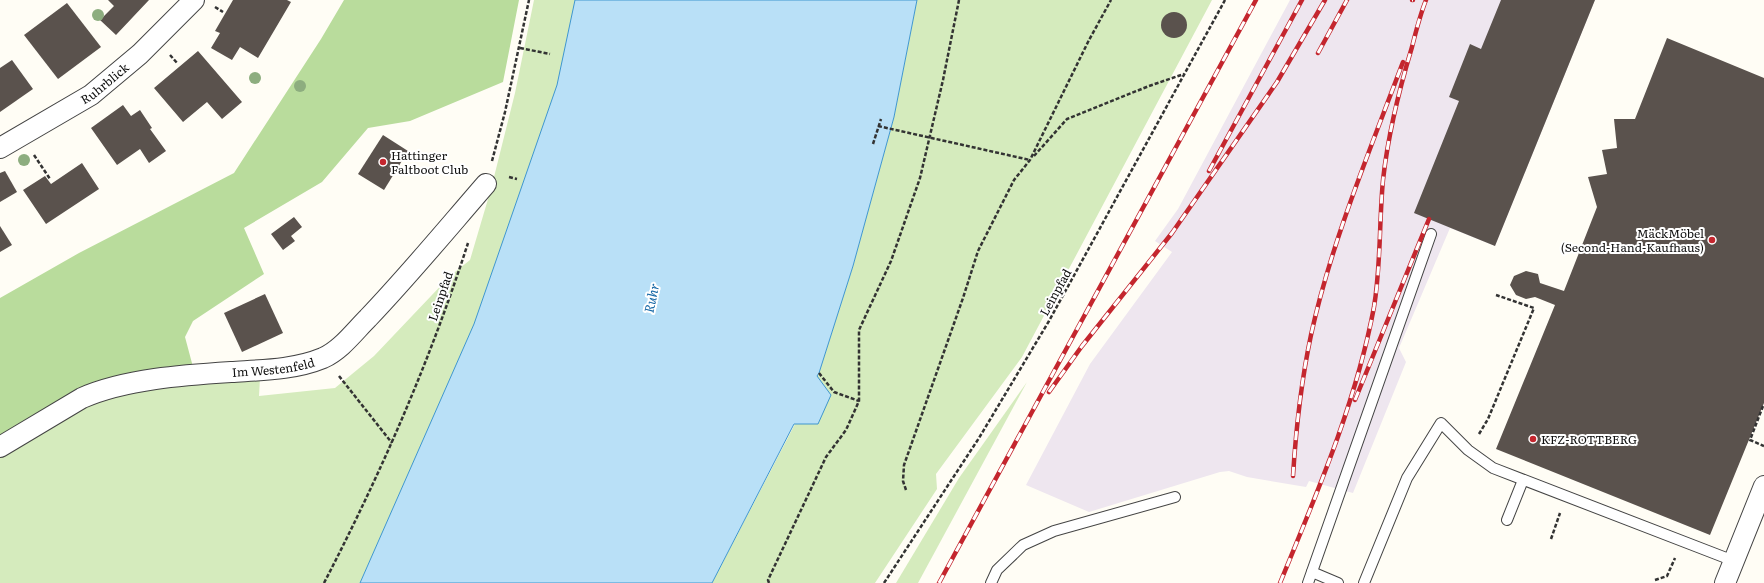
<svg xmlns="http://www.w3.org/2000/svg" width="1764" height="583" viewBox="0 0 1764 583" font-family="Literata,serif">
	<rect width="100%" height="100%" fill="#fffdf5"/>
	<polygon fill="#eee6ef" points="1290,0 1595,0 1495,246 1450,228 1399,348 1406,362 1353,493 1309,481 1306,487 1247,477 1229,471 1220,472 1089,512 1026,485 1090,364 1172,252 1155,241 1178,209"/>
	<g fill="#d5ebbd">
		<polygon points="534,0 577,0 559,86 475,324 360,583 0,583 0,457 92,402 182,381 260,378 259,396 335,388 374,356 450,276 470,260 491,189 515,93"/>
		<polygon points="917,0 1212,0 1022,357 936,474 937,489 875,583 712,583 795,424 819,373 853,266 894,117"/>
		<polygon points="1027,382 918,583 896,583 959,478"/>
	</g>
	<polygon fill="#b9dc9c" points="344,0 519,0 503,82 410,121 368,128 322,182 244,228 264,274 193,321 185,337 193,367 88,388 0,441 0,298 79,253 234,173 321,39"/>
	<polygon fill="#b9e0f7" stroke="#3f96cf" points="575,0 917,0 894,117 853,266 819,373 817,376 831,395 818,424 794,424 712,583 360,583 474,324 557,85"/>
	<g fill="#5a524d">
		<polygon points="108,0 149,0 116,35 100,20 114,6"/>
		<polygon points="233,0 287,0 291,2 258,58 240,47 232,60 211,48 220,33 215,31"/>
		<polygon points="1501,0 1595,0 1495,246 1414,213 1459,101 1449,97 1470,44 1481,49"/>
		<polygon points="67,3 101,47 58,79 24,35"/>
		<circle cx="1174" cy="25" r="13"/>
		<polygon points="1667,38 1764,78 1764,403 1710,535 1496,449 1555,305 1535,297 1526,299 1516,295 1510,285 1514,276 1526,271 1538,274 1540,283 1564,291 1597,207 1588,177 1607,174 1602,150 1617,148 1614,119 1635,119"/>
		<polygon points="198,51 242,102 222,119 207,102 183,122 154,88"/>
		<polygon points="12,60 33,89 0,112 0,68"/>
		<polygon points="123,105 131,116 140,110 152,128 150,129 166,151 149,163 140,149 117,165 91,128"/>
		<polygon points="383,135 408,151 384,190 358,174"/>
		<polygon points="82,163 99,189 46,224 23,190 45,176 51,184"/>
		<polygon points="5,171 17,192 0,202 0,173"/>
		<polygon points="294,217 302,227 291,236 295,241 283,250 271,234"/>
		<polygon points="0,226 12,245 0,252"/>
		<polygon points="265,294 283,333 242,352 224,313"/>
	</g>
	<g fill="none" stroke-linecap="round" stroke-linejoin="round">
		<defs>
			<g id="service">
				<polyline points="1507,520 1523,480"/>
				<polyline points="1312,572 1338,583"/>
				<polyline points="991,583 997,570 1023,545 1054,531 1175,497"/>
				<polyline points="1308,583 1431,234"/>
				<polyline points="1364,583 1407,478 1441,423 1468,450 1493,468 1734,561"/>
			</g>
			<g id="minor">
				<path id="s1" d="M0,148L91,95L140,54L194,0"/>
				<path id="s2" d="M0,447L82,398C125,379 184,375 231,372C261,370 294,370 323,358C341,350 354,332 368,318C409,275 447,229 486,184"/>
				<polyline points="1725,583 1764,486"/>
			</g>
		</defs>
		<use href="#service" stroke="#444" stroke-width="12"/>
		<use href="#minor" stroke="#444" stroke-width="22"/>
		<g stroke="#333" stroke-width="2.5" stroke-dasharray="4 2" stroke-linecap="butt">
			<polyline points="215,7 223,12"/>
			<polyline points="520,48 550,54"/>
			<polyline points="170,55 178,64"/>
			<polyline points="878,126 1030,160"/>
			<polyline points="873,144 881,119"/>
			<polyline points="34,155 50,179"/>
			<polyline points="1034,156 1067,119 1149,86 1184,74"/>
			<polyline points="492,161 505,112 529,0"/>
			<polyline points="509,177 517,179"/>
			<polyline points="819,373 834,392 859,401"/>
			<polyline points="339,376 392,443"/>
			<polyline points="1763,406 1750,440 1764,446"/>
			<polyline points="1479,434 1488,419 1534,308 1496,295"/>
			<polyline points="906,490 903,481 904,465 963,298 978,251 1014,180 1030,160 1089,40 1111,0"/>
			<polyline points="1551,539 1560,513"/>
			<polyline points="1655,580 1667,576 1675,558"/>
			<path d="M324,583C381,473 430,361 468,243"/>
			<polyline points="769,583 768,580 826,457 846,430 859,401 859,330 891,261 920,178 943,80 959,0"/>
			<polyline points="884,583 979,438 1049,321 1225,0"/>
		</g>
		<use href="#service" stroke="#fff" stroke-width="10"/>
		<use href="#minor" stroke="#fff" stroke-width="20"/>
		<defs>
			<g id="rail">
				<polyline points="1412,0 1413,0"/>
				<polyline points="1318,53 1347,0"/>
				<polyline points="1209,171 1302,0"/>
				<polyline points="1049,392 1082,346 1172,233 1277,82 1325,0"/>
				<polyline points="1355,400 1429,219"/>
				<path d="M1293,476C1296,428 1301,382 1311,335C1331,243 1370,150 1403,62"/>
				<polyline points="939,583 1256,0"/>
				<path d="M1280,583C1317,493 1356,403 1374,307C1381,265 1379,223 1383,180C1388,135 1399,90 1412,47C1416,31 1420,15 1426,0"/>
			</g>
		</defs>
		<use href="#rail" stroke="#c4262e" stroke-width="4.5"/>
		<use href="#rail" stroke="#fff" stroke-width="3" stroke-dasharray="9" stroke-linecap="butt"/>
	</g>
	<g fill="#8dad7f">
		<circle cx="98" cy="15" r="6"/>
		<circle cx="255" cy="78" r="6"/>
		<circle cx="300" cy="86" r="6"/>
		<circle cx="24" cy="160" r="6"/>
	</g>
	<g fill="#c4262e" stroke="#fff" stroke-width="1.5">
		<circle cx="383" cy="162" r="4"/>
		<circle cx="1712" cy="240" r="4"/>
		<circle cx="1533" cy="439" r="4"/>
	</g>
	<g text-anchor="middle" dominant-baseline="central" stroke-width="4" stroke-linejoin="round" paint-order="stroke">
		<g font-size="12" fill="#111" stroke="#fff">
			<text stroke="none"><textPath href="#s1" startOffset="123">Ruhrblick</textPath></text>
			<text transform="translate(1055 292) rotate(-61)">Leinpfad</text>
			<text transform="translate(440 296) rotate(-71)">Leinpfad</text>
			<text stroke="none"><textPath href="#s2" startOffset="290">Im Westenfeld</textPath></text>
		</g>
		<g font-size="12" fill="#111" stroke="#fff" text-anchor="start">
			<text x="391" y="155">Hattinger<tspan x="391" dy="14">Faltboot Club</tspan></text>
			<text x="1704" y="233" text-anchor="end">MäckMöbel<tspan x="1704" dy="14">(Second-Hand-Kaufhaus)</tspan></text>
			<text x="1541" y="439">KFZ-ROTTBERG</text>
		</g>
		<g font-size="13" font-style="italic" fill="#1768a6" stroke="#fff">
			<text transform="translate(651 298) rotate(-78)">Ruhr</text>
		</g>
	</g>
</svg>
